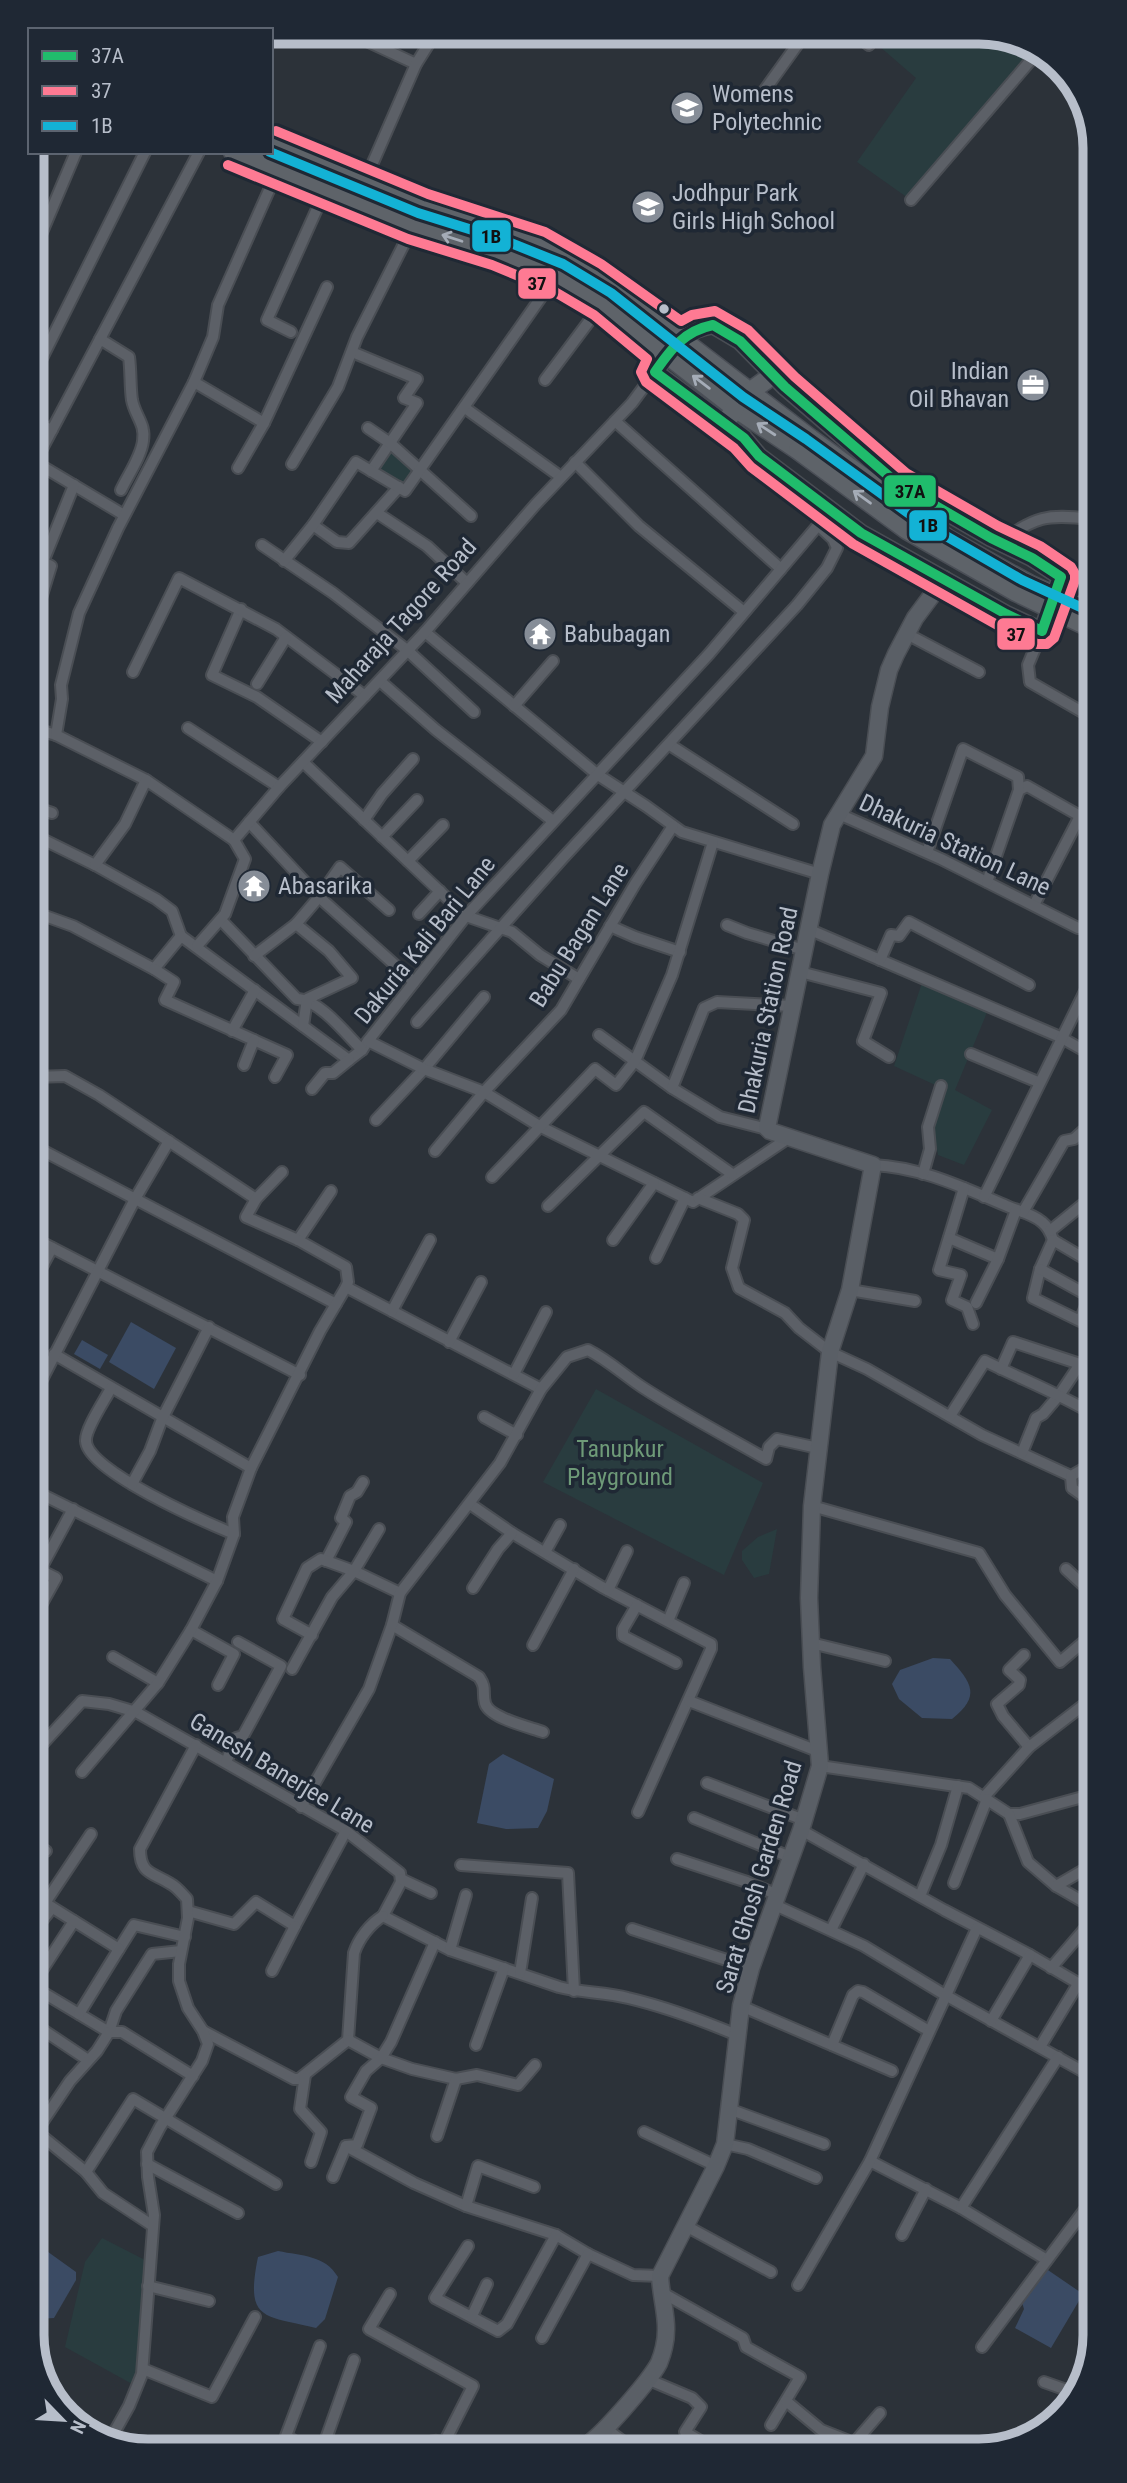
<svg xmlns="http://www.w3.org/2000/svg" width="1127" height="2483" viewBox="0 0 1127 2483" font-family="'Roboto Condensed',sans-serif">
	<rect width="100%" height="100%" fill="#2c3239"/>
	<g fill="#293c3f">
		<polygon points="987,32 1022,45 1033,53 908,198 857,162 916,78 864,33"/>
		<polygon points="389,449 418,472 405,489 375,471"/>
		<polygon points="923,980 988,1010 955,1090 992,1110 964,1165 938,1155 933,1127 944,1089 894,1066"/>
		<polygon points="596,1389 763,1483 724,1575 543,1482"/>
		<polygon points="777,1529 769,1574 754,1578 742,1560 742,1551 758,1537"/>
		<polygon points="102,2238 147,2261 138,2372 134,2385 65,2347 85,2262"/>
	</g>
	<g fill="#3b4b64">
		<polygon points="131,1322 176,1348 154,1389 109,1362"/>
		<polygon points="82,1340 108,1355 100,1369 74,1354"/>
		<path d="M933,1658L950,1659C972,1683 981,1696 952,1719L922,1718L899,1699L892,1684L900,1670Z"/>
		<polygon points="503,1754 554,1779 547,1811 538,1828 506,1829 477,1823 489,1764"/>
		<polygon points="37,2244 76,2272 76,2280 54,2318 38,2319"/>
		<path d="M278,2251C302,2256 325,2255 338,2277L325,2319L316,2328C263,2315 245,2321 258,2257Z"/>
		<polygon points="1042,2266 1083,2294 1051,2348 1015,2328 1024,2309 1019,2293"/>
	</g>
	<g fill="none" stroke-linecap="round" stroke-linejoin="round">
		<defs>
			<g id="street">
				<polyline points="854,33 869,45"/>
				<polyline points="360,38 416,64"/>
				<polyline points="1029,47 1062,72"/>
				<polyline points="764,91 805,34"/>
				<polyline points="361,190 416,64 433,37"/>
				<polyline points="911,200 1037,53"/>
				<polyline points="32,250 37,244 76,152"/>
				<polyline points="291,332 267,320 325,191"/>
				<path d="M100,339L129,357C131,371 130,387 132,400C135,416 146,424 143,441C141,457 128,475 121,490"/>
				<polyline points="352,352 417,379 404,398 417,403 371,471"/>
				<polyline points="32,378 145,152"/>
				<polyline points="545,380 602,304"/>
				<polyline points="194,382 264,423"/>
				<polyline points="465,408 561,477"/>
				<polyline points="32,421 52,430"/>
				<polyline points="615,421 781,569"/>
				<polyline points="368,428 390,443 471,516"/>
				<polyline points="575,462 639,526 744,612"/>
				<polyline points="292,464 338,387 357,337 413,226"/>
				<polyline points="238,468 264,423 327,287"/>
				<polyline points="377,513 427,546 467,583"/>
				<polyline points="124,515 35,462 199,152"/>
				<polyline points="313,525 337,542 349,543 399,487"/>
				<path d="M1000,543C1034,516 1048,514 1090,519"/>
				<polyline points="262,545 333,593 407,650 474,712"/>
				<polyline points="284,561 313,525 356,462 405,491 556,276"/>
				<polyline points="241,609 212,675 257,697 322,742"/>
				<polyline points="1042,631 1028,665 1030,682 1091,717"/>
				<polyline points="425,632 598,775 646,806 682,832 820,874"/>
				<polyline points="907,634 979,672"/>
				<polyline points="33,649 38,608 51,566 43,562 74,485"/>
				<polyline points="133,672 179,578 276,629 365,696"/>
				<polyline points="380,681 436,730 553,821"/>
				<polyline points="257,684 286,637"/>
				<polyline points="514,706 553,661"/>
				<polyline points="33,728 56,735"/>
				<polyline points="188,728 279,787"/>
				<polyline points="670,745 793,824"/>
				<polyline points="303,762 466,916 512,932 540,955 579,979"/>
				<polyline points="1019,790 1027,786 1080,816 1034,905"/>
				<polyline points="34,807 52,813"/>
				<polyline points="839,814 941,859 1078,928 1092,928"/>
				<polyline points="364,820 382,794 413,759"/>
				<polyline points="249,822 319,897 414,982"/>
				<polyline points="34,835 95,865 156,899 172,911 181,936"/>
				<polyline points="382,837 417,800"/>
				<polyline points="234,840 146,780 56,735 62,699 61,685 79,613 118,528 194,382 213,337 218,305 278,170"/>
				<polyline points="927,852 963,749 1018,777 1019,790 987,882"/>
				<polyline points="408,861 443,825"/>
				<polyline points="95,865 125,824 146,780"/>
				<polyline points="34,912 73,926 154,969 181,936 349,1060 362,1050 368,1041"/>
				<polyline points="419,914 440,891"/>
				<path d="M221,920L297,999C319,999 347,1035 362,1050"/>
				<polyline points="296,924 329,951 352,978 307,999 303,1026"/>
				<polyline points="727,925 747,933 804,950"/>
				<polyline points="610,926 635,937 680,952"/>
				<polyline points="808,929 1060,1037 1092,1055"/>
				<polyline points="197,946 225,914 245,859 234,840 279,787 425,632 535,505 632,403 655,372"/>
				<polyline points="254,956 296,924 319,897 340,867 389,910"/>
				<polyline points="880,960 891,935 899,936 909,922 1029,985"/>
				<polyline points="154,969 174,982 165,1000 287,1055 275,1077"/>
				<polyline points="800,972 881,993 863,1041 889,1057"/>
				<polyline points="417,1022 562,859 797,605 827,568 837,548 833,539 818,525"/>
				<polyline points="232,1031 255,990"/>
				<polyline points="599,1035 672,1088 720,1117 767,1129"/>
				<polyline points="971,1054 1038,1082"/>
				<polyline points="244,1065 254,1040"/>
				<polyline points="34,1077 65,1076 99,1095 256,1199"/>
				<polyline points="672,1088 704,1008 717,1002 792,1006"/>
				<polyline points="312,1089 325,1073 333,1073 349,1060"/>
				<polyline points="376,1120 424,1069 484,997"/>
				<polyline points="790,1137 693,1202 541,1127 484,1092 424,1069 368,1041 466,916 709,654 831,510"/>
				<polyline points="34,1146 336,1304"/>
				<polyline points="435,1151 484,1092 561,1010 635,884 673,826"/>
				<path d="M873,1165C921,1167 964,1188 1007,1206C1018,1211 1033,1214 1042,1222C1047,1226 1051,1233 1053,1240"/>
				<polyline points="923,1174 930,1149 928,1127 941,1086"/>
				<polyline points="492,1177 595,1069 616,1085 635,1061 672,975 713,842"/>
				<polyline points="964,1188 939,1270 961,1275 952,1300 967,1307 973,1324"/>
				<polyline points="984,1197 1092,977"/>
				<polyline points="698,1198 738,1214 744,1220 732,1268 739,1288 785,1313 799,1328 830,1352 867,1369 982,1435 1071,1476 1085,1468 1093,1459"/>
				<polyline points="548,1206 644,1112 732,1174"/>
				<polyline points="1023,1212 1064,1141 1074,1139 1092,1123"/>
				<polyline points="1050,1231 1092,1197"/>
				<polyline points="949,1238 998,1259"/>
				<polyline points="35,1239 300,1375"/>
				<polyline points="298,1240 331,1191"/>
				<polyline points="613,1240 654,1183"/>
				<polyline points="656,1258 685,1198"/>
				<polyline points="1092,1263 1053,1240 1040,1269 1033,1298 1080,1321 1093,1288"/>
				<polyline points="1040,1269 1089,1296"/>
				<polyline points="35,1280 52,1248"/>
				<polyline points="346,1287 541,1389"/>
				<polyline points="850,1290 915,1301"/>
				<polyline points="976,1303 998,1259 1016,1210"/>
				<polyline points="392,1311 430,1240"/>
				<polyline points="449,1342 481,1282"/>
				<polyline points="54,1354 251,1468"/>
				<polyline points="1001,1369 1013,1342 1080,1364 1060,1394 1043,1414 1036,1418 1022,1453"/>
				<polyline points="514,1374 546,1312"/>
				<path d="M111,1388C105,1400 85,1429 86,1441C87,1471 205,1522 234,1534"/>
				<polyline points="35,1393 135,1199 169,1141"/>
				<path d="M950,1416L985,1361C1021,1379 1058,1393 1093,1414"/>
				<polyline points="484,1417 517,1435"/>
				<polyline points="1071,1476 1072,1488 1093,1503"/>
				<polyline points="132,1484 150,1451 162,1419 209,1327"/>
				<polyline points="35,1491 217,1581"/>
				<polyline points="470,1504 512,1533 602,1587 711,1644 711,1649 638,1812"/>
				<polyline points="812,1506 979,1553 1005,1595 1060,1662 1094,1633"/>
				<polyline points="545,1552 560,1525"/>
				<polyline points="326,1561 346,1522 341,1518 350,1496 357,1492 363,1482"/>
				<polyline points="1066,1569 1093,1594"/>
				<polyline points="473,1588 498,1549 512,1533"/>
				<polyline points="608,1590 627,1551"/>
				<polyline points="637,1605 623,1629 623,1636 676,1663"/>
				<polyline points="36,1614 56,1578 40,1570 73,1509"/>
				<polyline points="668,1621 684,1583"/>
				<path d="M392,1625L479,1677C487,1689 482,1691 485,1703C489,1718 529,1727 543,1732"/>
				<polyline points="191,1630 234,1654 218,1685"/>
				<polyline points="312,1635 283,1619 307,1568 321,1559 354,1571 400,1593"/>
				<polyline points="811,1643 885,1661"/>
				<polyline points="533,1645 574,1569"/>
				<polyline points="1024,1655 1009,1670 1020,1680 1019,1685 997,1704 1003,1716 1029,1747"/>
				<polyline points="113,1657 158,1683"/>
				<polyline points="292,1669 332,1597 354,1571 379,1529"/>
				<polyline points="689,1701 820,1752"/>
				<path d="M36,1751L82,1701L109,1704L136,1712L346,1831L400,1873L401,1882L383,1916L450,1950L559,1987C582,1993 605,1992 628,1998C666,2007 701,2020 737,2035"/>
				<polyline points="226,1762 236,1738 243,1736 281,1666 238,1642"/>
				<polyline points="820,1766 969,1788 1009,1814 1020,1814 1094,1794"/>
				<polyline points="82,1772 158,1683 191,1630 217,1581 234,1534 233,1517 251,1468 320,1331 346,1287 348,1282 346,1267 298,1240 246,1217 256,1199 282,1172"/>
				<polyline points="707,1783 804,1820"/>
				<polyline points="984,1797 1029,1747 1094,1697"/>
				<path d="M301,1807L369,1689L392,1625L400,1593L500,1463L541,1389L567,1357L588,1350C608,1360 624,1375 642,1387C682,1413 724,1435 766,1459L769,1447L777,1439L818,1448"/>
				<polyline points="1009,1814 1028,1862 1056,1886 1094,1908"/>
				<polyline points="694,1818 790,1857"/>
				<polyline points="801,1830 944,1910 1030,1955 1095,1993"/>
				<polyline points="36,1845 46,1851"/>
				<polyline points="677,1859 747,1882 778,1895"/>
				<polyline points="461,1865 568,1873 574,1991"/>
				<polyline points="401,1879 431,1893"/>
				<polyline points="954,1883 987,1799"/>
				<polyline points="1056,1886 1094,1864"/>
				<polyline points="920,1896 941,1845 958,1786"/>
				<polyline points="775,1905 864,1946 945,1995 1095,2078"/>
				<polyline points="188,1911 234,1924 256,1902 295,1926 346,1831"/>
				<polyline points="37,1927 52,1908"/>
				<polyline points="632,1929 751,1968"/>
				<polyline points="831,1930 864,1864"/>
				<polyline points="119,1949 134,1925 185,1937"/>
				<polyline points="450,1950 466,1895"/>
				<polyline points="1051,1968 1094,1918"/>
				<polyline points="272,1971 295,1926"/>
				<polyline points="520,1973 532,1898"/>
				<polyline points="37,1978 74,1921"/>
				<polyline points="37,1989 109,2032 116,2011 152,1954 181,1951"/>
				<polyline points="741,2006 892,2071"/>
				<polyline points="79,2014 119,1949 45,1903 91,1834"/>
				<polyline points="991,2021 1030,1955"/>
				<polyline points="37,2026 88,2060"/>
				<path d="M203,2031L294,2079H299L348,2040L354,1953C359,1938 370,1924 383,1916"/>
				<polyline points="348,2040 381,2058 412,2069 456,2079 477,2075 518,2085 535,2065"/>
				<polyline points="476,2045 504,1968"/>
				<polyline points="832,2045 853,1995 858,1991 863,1992 924,2028"/>
				<polyline points="1040,2047 1078,1984"/>
				<polyline points="1081,2070 1095,2047"/>
				<polyline points="305,2075 300,2109 321,2132 311,2162"/>
				<polyline points="729,2109 824,2144"/>
				<polyline points="37,2130 70,2081 97,2051 109,2032 122,2032 193,2076"/>
				<polyline points="37,2132 86,2172 103,2193 153,2226"/>
				<polyline points="644,2132 716,2166"/>
				<polyline points="437,2136 456,2079"/>
				<polyline points="725,2144 748,2149 816,2178"/>
				<polyline points="346,2146 414,2183 466,2206"/>
				<polyline points="870,2161 961,2208 1047,2260"/>
				<polyline points="147,2164 238,2213"/>
				<polyline points="86,2172 133,2099 276,2184"/>
				<polyline points="333,2177 346,2146 357,2145 371,2108 351,2097 366,2071 381,2058 391,2042 435,1942"/>
				<polyline points="534,2187 478,2166 466,2206 556,2235 588,2254 633,2275 660,2276"/>
				<polyline points="961,2208 1058,2057"/>
				<polyline points="686,2226 771,2272"/>
				<polyline points="902,2235 926,2189"/>
				<polyline points="468,2246 435,2298 498,2331 507,2324 556,2235"/>
				<polyline points="798,2285 870,2161 977,1928"/>
				<polyline points="148,2286 209,2301"/>
				<polyline points="1092,2290 1095,2286"/>
				<polyline points="661,2292 743,2338 746,2347 800,2377 771,2425"/>
				<polyline points="390,2294 369,2329 473,2386 443,2445"/>
				<polyline points="472,2316 487,2284"/>
				<polyline points="542,2338 588,2254"/>
				<polyline points="982,2347 1095,2196"/>
				<polyline points="143,2369 212,2397 255,2317"/>
				<polyline points="647,2379 692,2398 701,2407 685,2432 711,2447"/>
				<polyline points="1044,2382 1078,2394"/>
				<polyline points="786,2401 821,2430 854,2443 855,2446"/>
				<polyline points="605,2428 632,2448"/>
				<path d="M110,2440L129,2406L142,2374L154,2215L148,2177L147,2152L160,2127L202,2061L208,2044L203,2031L188,2008L179,1981V1964L188,1918L187,1899C182,1894 177,1887 171,1884C152,1872 140,1874 140,1849L196,1745"/>
				<polyline points="854,2443 880,2413"/>
				<polyline points="309,2450 286,2436 320,2346"/>
				<polyline points="322,2450 354,2360"/>
			</g>
			<g id="secondary">
				<path d="M713,325L740,341L785,387L898,484L991,538L1032,558L1061,577L1042,631L1006,614L861,533L759,456L744,438L655,372C673,347 681,330 713,325Z"/>
				<path d="M582,2448C599,2440 650,2380 659,2363C661,2358 663,2352 664,2347C670,2323 661,2300 660,2276L716,2166L725,2144L741,2006L751,1968L801,1830L820,1766L812,1667L809,1598L812,1506L830,1352L850,1290L873,1165L770,1131L767,1128L820,874L832,825L874,756L880,707L889,670L896,654L915,618L944,579"/>
				<path d="M426,2449C433,2438 446,2446 456,2449"/>
			</g>
			<g id="primary">
				<polyline points="271,144 363,184 423,207 501,231 539,245 568,260 651,316 811,439"/>
				<polyline points="233,152 413,226 497,252 556,276 602,304 735,408 798,450"/>
				<polyline points="748,393 773,375"/>
				<polyline points="725,424 735,408"/>
			</g>
		</defs>
		<use href="#street" stroke="#4a4e54" stroke-width="14"/>
		<use href="#secondary" stroke="#4a4e54" stroke-width="19"/>
		<use href="#primary" stroke="#4a4e56" stroke-width="21"/>
		<use href="#street" stroke="#5c6067" stroke-width="10"/>
		<use href="#secondary" stroke="#5a5f66" stroke-width="16"/>
		<use href="#primary" stroke="#5e6369" stroke-width="18"/>
		<defs>
			<g id="primary-bridge">
				<polyline points="811,439 948,539 1029,584 1091,612"/>
				<polyline points="798,450 907,530 1016,592 1091,628"/>
			</g>
		</defs>
		<use href="#primary-bridge" stroke="#4a4e56" stroke-width="21" stroke-linecap="butt"/>
		<use href="#primary-bridge" stroke="#5e6369" stroke-width="18"/>
		<defs>
			<path id="bus-1" d="M713,325L740,341L785,387L898,484L991,538L1032,558L1061,577L1042,631L1006,614L861,533L759,456L744,438L655,372C671,349 684,331 713,325Z"/>
			<polyline id="bus-2" points="228,165 408,239 492,265 550,289 594,315 647,359 641,372 646,382 734,448 751,467 853,544 999,626 1037,644 1047,644 1054,638 1075,580 1075,574 1071,567 1040,546 998,526 906,473 795,377 748,330 715,311 692,315 681,321 601,264 545,232 428,194 276,131"/>
			<polyline id="bus-3" points="270,152 418,213 501,239 563,264 611,293 743,397 806,439 915,518 1022,580 1091,612"/>
		</defs>
		<use href="#bus-1" stroke="#1f2834" stroke-width="16"/>
		<use href="#bus-2" stroke="#1f2834" stroke-width="16"/>
		<use href="#bus-3" stroke="#1f2834" stroke-width="16"/>
		<use href="#bus-1" stroke="#20bc6c" stroke-width="10"/>
		<use href="#bus-2" stroke="#fe7a93" stroke-width="10"/>
		<use href="#bus-3" stroke="#13b2d5" stroke-width="10"/>
	</g>
	<defs><path id="oneway-shaft" d="M-6 0H5M1.5-3L5.5 0L1.5 3" fill="none" stroke-width="1.6" stroke-linecap="round" stroke-linejoin="round" transform="scale(1.75)"/></defs>
	<g stroke="#a5acb7">
		<use href="#oneway-shaft" transform="translate(452 238) rotate(-162)"/>
		<use href="#oneway-shaft" transform="translate(701 382) rotate(-143)"/>
		<use href="#oneway-shaft" transform="translate(766 429) rotate(-147)"/>
		<use href="#oneway-shaft" transform="translate(862 497) rotate(-144)"/>
	</g>
	<defs>
		<symbol id="university-disc" viewBox="-11 -11 22 22"><circle r="9.5" fill="#868d97" stroke="#1f2834"/><path d="M0-5L7-2L0 1L-7-2ZM-4 1L0 2.5L4 1V4Q0 6-4 4Z" fill="#fff"/></symbol>
		<symbol id="office-disc" viewBox="-11 -11 22 22"><circle r="9.5" fill="#868d97" stroke="#1f2834"/><path d="M-6-3h4V-5.5h4V-3h4V5H-6ZM-1-4.5V-3h2v-1.5ZM-6 0V1H6V0Z" fill="#fff"/></symbol>
		<symbol id="temple-disc" viewBox="-11 -11 22 22"><circle r="9.5" fill="#868d97" stroke="#1f2834"/><path d="M0-6L5-2H3V0L6.5 2.5H4V6H1.5V3h-3V6H-4V2.5H-6.5L-3 0V-2H-5Z" fill="#fff"/></symbol>
	</defs>
	<g fill-rule="evenodd">
		<use href="#university-disc" x="668" y="89" width="38" height="38"/>
		<use href="#university-disc" x="629" y="188" width="38" height="38"/>
		<use href="#office-disc" x="1014" y="366" width="38" height="38"/>
		<use href="#temple-disc" x="521" y="615" width="38" height="38"/>
		<use href="#temple-disc" x="235" y="867" width="38" height="38"/>
	</g>
	<circle fill="#b7beca" stroke="#1f2834" stroke-width="2.5" cx="664" cy="309" r="6"/>
	<g text-anchor="middle" dominant-baseline="central" stroke-width="7" stroke-linejoin="round" paint-order="stroke">
		<g font-size="24" fill="#b7beca" stroke="#1f2834" text-anchor="start">
			<text x="712" y="94">Womens<tspan x="712" dy="28">Polytechnic</tspan></text>
			<text x="672" y="193">Jodhpur Park<tspan x="672" dy="28">Girls High School</tspan></text>
			<text x="1009" y="371" text-anchor="end">Indian<tspan x="1009" dy="28">Oil Bhavan</tspan></text>
			<text x="564" y="634">Babubagan</text>
			<text x="278" y="886">Abasarika</text>
		</g>
		<g font-size="24" fill="#b7beca" stroke="#1f2834">
			<text transform="translate(401 621) rotate(-48)">Maharaja Tagore Road</text>
			<text transform="translate(955 845) rotate(25)">Dhakuria Station Lane</text>
			<text transform="translate(579 935) rotate(-58)">Babu Bagan Lane</text>
			<text transform="translate(425 940) rotate(-51)">Dakuria Kali Bari Lane</text>
			<text transform="translate(768 1010) rotate(-78)">Dhakuria Station Road</text>
			<text transform="translate(282 1773) rotate(31)">Ganesh Banerjee Lane</text>
			<text transform="translate(759 1877) rotate(-73)">Sarat Ghosh Garden Road</text>
		</g>
		<g font-size="24" fill="#6e9a78" stroke="#1f2834">
			<text x="620" y="1449">Tanupkur<tspan x="620" dy="28">Playground</tspan></text>
		</g>
	</g>
	<path d="M0 0H1127V2483H0ZM148 44H979A104 104 0 0 1 1083 148V2335A104 104 0 0 1 979 2439H148A104 104 0 0 1 44 2335V148A104 104 0 0 1 148 44Z" fill="#1f2834" fill-rule="evenodd"/>
	<path fill="none" stroke="#b7beca" stroke-width="9" d="M148 44H979A104 104 0 0 1 1083 148V2335A104 104 0 0 1 979 2439H148A104 104 0 0 1 44 2335V148A104 104 0 0 1 148 44Z"/>
	<g stroke="#1f2834" stroke-width="2.5">
		<rect x="471" y="219" width="41" height="34" rx="7" fill="#13b2d5"/>
		<rect x="517" y="267" width="40" height="33" rx="7" fill="#fe7a93"/>
		<rect x="883" y="474" width="54" height="34" rx="7" fill="#20bc6c"/>
		<rect x="908" y="509" width="40" height="33" rx="7" fill="#13b2d5"/>
		<rect x="996" y="617" width="40" height="34" rx="7" fill="#fe7a93"/>
	</g>
	<g font-size="19" text-anchor="middle" font-weight="bold" fill="#111">
		<text x="491" y="243">1B</text>
		<text x="537" y="290">37</text>
		<text x="910" y="498">37A</text>
		<text x="928" y="532">1B</text>
		<text x="1016" y="641">37</text>
	</g>
	<rect x="28" y="28" width="245" height="126" fill="#1f2834" stroke="#5c6470" stroke-width="2"/>
	<rect x="42" y="51" width="35" height="10" fill="#20bc6c" stroke="#5c6470" stroke-width="2"/>
	<text x="91" y="63" font-size="21" fill="#b7beca">37A</text>
	<rect x="42" y="86" width="35" height="10" fill="#fe7a93" stroke="#5c6470" stroke-width="2"/>
	<text x="91" y="98" font-size="21" fill="#b7beca">37</text>
	<rect x="42" y="121" width="35" height="10" fill="#13b2d5" stroke="#5c6470" stroke-width="2"/>
	<text x="91" y="133" font-size="21" fill="#b7beca">1B</text>
	<g transform="translate(63 2420) rotate(115)" stroke="#1f2834" stroke-width="5" paint-order="stroke">
	<path d="M0-5L12 26L0 18L-12 26Z" fill="#b7beca"/>
	<text y="-10" font-size="19" font-weight="bold" text-anchor="middle" fill="#b7beca">N</text>
	</g>
</svg>
